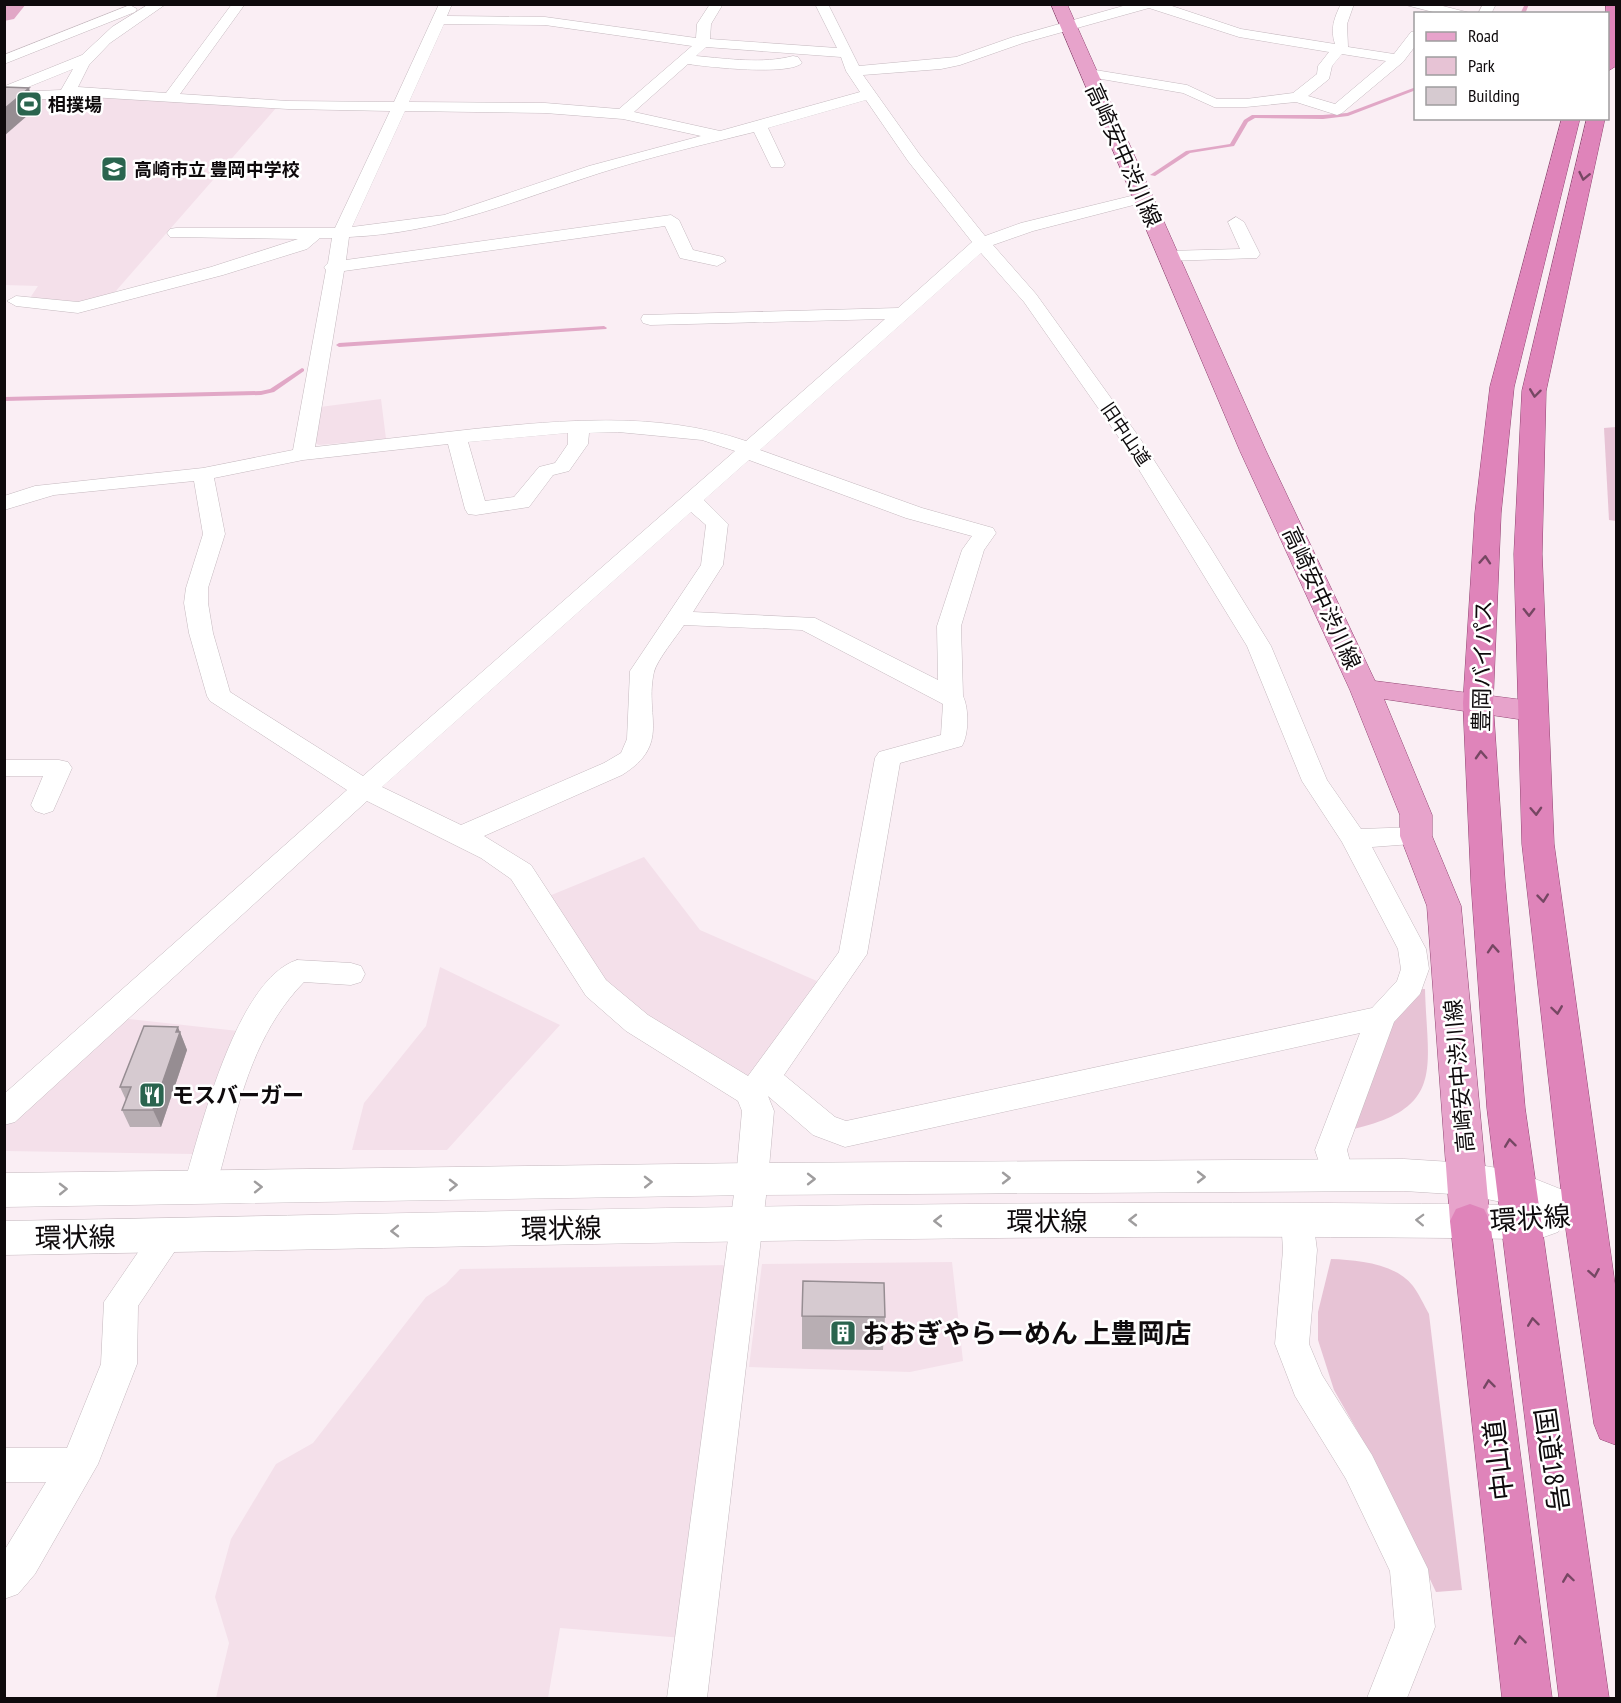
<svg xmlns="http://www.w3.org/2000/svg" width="1621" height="1703" viewBox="0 0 1621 1703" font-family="'PT Sans Narrow','Noto Sans JP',sans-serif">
	<rect width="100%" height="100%" fill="#faeef4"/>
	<g fill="#f4e0ea">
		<polygon points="73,94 276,108 115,292 83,302 30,298 38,286 5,285 4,99"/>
		<polygon points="381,399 386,439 319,445 313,442 320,407"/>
		<polygon points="644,857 700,930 826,985 759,1076 745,1078 644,1018 604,985 549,896"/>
		<polygon points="440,967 560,1025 447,1150 352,1150 364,1103 426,1026"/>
		<polygon points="120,1018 238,1031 193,1154 5,1151 5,1124"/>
		<polygon points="952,1262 963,1361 910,1372 749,1367 762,1264"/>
		<polygon points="730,1265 683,1638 560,1628 548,1698 216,1698 229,1643 215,1597 231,1539 276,1464 313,1443 426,1297 446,1284 460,1269"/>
	</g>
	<g fill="#e7c3d5">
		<polygon points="1616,427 1616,521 1609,520 1604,428"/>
		<path d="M1420,989H1425C1427,1067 1446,1108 1353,1129L1387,1031Z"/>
		<path d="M1331,1259C1357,1260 1395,1263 1413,1286C1419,1294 1424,1305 1429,1314L1462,1590L1436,1592L1374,1460L1334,1390L1318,1340V1312Z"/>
	</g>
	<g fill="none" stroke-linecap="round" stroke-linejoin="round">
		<g fill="#e1a7c6" fill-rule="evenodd">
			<polygon points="1525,4 1529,4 1525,14 1520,14"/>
			<polygon points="1416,87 1416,90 1348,116 1323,119 1255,118 1248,122 1234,146 1190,153 1155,176 1150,175 1186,151 1230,144 1244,120 1252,115 1323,115 1347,113"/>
			<polygon points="604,326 607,328 606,329 339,347 336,345 339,343"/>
			<polygon points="302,368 304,369 304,371 274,392 261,395 4,401 4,397 261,391 270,389"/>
		</g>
		<polygon fill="#e1a7c6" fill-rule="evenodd" points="4,4 26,4 14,19 4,21"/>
		<defs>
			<g id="minor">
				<path d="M149,4H166L110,43L89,65L78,87L166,93L232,4H245L180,94L288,101L394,102L439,4H452L447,16L545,17L696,38L697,24L710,4H723L711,24L710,39L837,48L815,4H828L859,66L956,57L1013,37L1130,4H1166L1241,29L1335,44C1330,29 1334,18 1341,4H1354L1347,24L1348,47L1394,54L1411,32L1416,31V45L1403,62L1342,113L1337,115L1296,102L1246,107H1214L1183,93L1084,76L1082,73L1089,69L1187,85L1217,99H1246L1293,93L1317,74L1318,66L1329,52L1239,37L1149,8L1023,43L960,65L941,69L863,75L920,155L985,236L1021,223L1143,193L1151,198L1149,201L1033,231L993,245L1036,294L1139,437L1210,547L1271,646L1327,780L1361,829L1416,827L1425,829L1429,836L1425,843L1372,847L1426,949L1429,969L1420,994L1394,1022L1347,1150L1354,1177L1349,1186L1338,1190L1327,1186L1315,1150L1360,1033L845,1147L813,1135L768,1096L774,1111L768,1179L707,1698H667L736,1179L742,1111L738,1101L626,1031L586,996L511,879L481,858L367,801L15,1122L4,1125V1094L347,790L210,701L207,696L189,633L184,603L186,588L203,534L194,481L54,495L4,510V496L35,486L203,468L293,450L326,270L324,267L328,263L332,238H320L307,249L223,275L78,313L16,306L7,301L16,296L78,302L211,267L298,239L170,237L167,233L170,229L176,228H335L390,111L288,109L74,96L68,98L4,101L5,86L82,55L112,27ZM444,24L545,25L692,46L619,109L545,103L409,102ZM706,47L841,57L846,71L860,92L720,131L634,112L688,64C708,67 789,76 802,63L798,57L793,56C762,64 730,59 696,56ZM1342,54L1386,61L1335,104L1308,96L1329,79L1332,66ZM73,69L61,90L16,92ZM866,100L908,161L972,242L898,308L643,315L641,319L643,323L650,325L885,319L746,441C658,411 565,420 474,429C421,435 368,441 315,447L344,271L665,226L680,258L717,266L726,261L723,257L693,250L679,220L671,215L346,260L349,237C441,233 514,201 600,173C650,157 702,145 754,132L771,167H783L785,164L768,128ZM405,111L545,113L623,119L701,136L589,166L444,215L352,227ZM981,253L1024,302L1122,442L1247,646L1302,781L1342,842L1398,949L1401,969L1397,981L1372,1008L846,1121L835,1117L784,1075L867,954L900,763L962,746C969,734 969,708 963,696L961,626L984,550L996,533L993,528L922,508L760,450ZM618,432L702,440L735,451L363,776L230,692L213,633L208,603V588L225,534L214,478L303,460L448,444L465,509L468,514L476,515L529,507L553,475L569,471L588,444L589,433ZM568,433V444L555,463L539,467L514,497L485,501L468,442ZM749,460L906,518L972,536L962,550L937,626L938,680L815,618L693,612L723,565L728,524L704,500ZM691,512L706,525L701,565L630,671L627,739L621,753L604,763L461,825L382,787ZM684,625L802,630L943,704L941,735L879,752L875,758L839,952L748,1076L648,1015L606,980L531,865L484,836L622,775C672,744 644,716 654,672C657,660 676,637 684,625Z"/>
				<polygon points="1402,4 1435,4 1474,14 1441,14"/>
				<polygon points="1483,4 1496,4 1491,14 1478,14"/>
				<polygon points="130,5 137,9 135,12 4,64 4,55"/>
				<polygon points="1236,217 1244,222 1260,254 1257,258 1168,261 1159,256 1168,251 1240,249 1228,222"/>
				<polygon points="4,760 59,760 68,762 72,768 53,811 44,814 35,811 31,805 43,776 4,776"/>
				<path d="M297,960L351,963L361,966L365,974L361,982L351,985L304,982C262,1025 245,1079 230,1135C224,1156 220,1178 210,1198L199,1202L188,1198L183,1188C200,1132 236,979 297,960Z"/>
				<polygon points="1297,1205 1309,1209 1313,1219 1317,1250 1309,1344 1322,1375 1372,1455 1428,1569 1435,1627 1407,1698 1367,1698 1395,1627 1390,1571 1346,1479 1295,1396 1275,1344 1283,1250 1281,1219 1285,1209"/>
				<polygon points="168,1222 180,1226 185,1236 138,1306 137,1364 98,1464 35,1574 18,1594 4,1599 4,1551 46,1482 4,1482 4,1448 67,1448 101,1364 104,1302 156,1226"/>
			</g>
			<path id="tertiary" d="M1404,1159L1467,1163L1515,1171L1598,1204L1604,1216L1598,1228L1584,1233L1562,1225L1558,1232L1544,1237L1520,1239C1015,1231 510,1247 4,1255V1221C508,1212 1012,1197 1516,1205L1467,1195L1404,1191L752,1195L4,1207V1173L752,1163Z"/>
			<polygon id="primary" points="1051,4 1067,4 1266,451 1375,681 1531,701 1542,704 1546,711 1542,718 1531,721 1384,699 1432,815 1432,836 1461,906 1490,1221 1484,1233 1470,1238 1456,1233 1450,1221 1427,906 1400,836 1400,815 1350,690 1240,451"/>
			<g id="trunk">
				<polygon points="1606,4 1616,4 1616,66 1608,71"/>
				<polygon points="1562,118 1580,118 1514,387 1501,513 1493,703 1505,882 1525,1108 1609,1698 1559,1698 1487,1108 1471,882 1463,703 1475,513 1490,387"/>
				<polygon points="1587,118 1605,118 1546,391 1542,554 1554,844 1616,1292 1616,1445 1600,1439 1594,1424 1564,1216 1522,844 1514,554 1522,391"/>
				<polygon points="1470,1204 1484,1209 1490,1221 1552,1698 1502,1698 1450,1221 1456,1209"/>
			</g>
		</defs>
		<use href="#minor" stroke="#c5b9bf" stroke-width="1"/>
		<use href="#tertiary" stroke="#c5b9bf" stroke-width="1"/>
		<use href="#primary" stroke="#914572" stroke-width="1"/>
		<use href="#trunk" stroke="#914572" stroke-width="1"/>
		<use href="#minor" fill="#fff" fill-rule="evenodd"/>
		<use href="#tertiary" fill="#fff" fill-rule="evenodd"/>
		<use href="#primary" fill="#e7a3cb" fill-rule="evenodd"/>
		<use href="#trunk" fill="#df84ba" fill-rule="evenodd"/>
	</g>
	<g fill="#b8aeb3">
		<polygon points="180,1032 187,1050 161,1127 130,1127 122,1110 126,1100 120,1087"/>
		<polygon points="802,1316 885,1317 883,1350 802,1349"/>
	</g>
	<g fill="#968d92">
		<polygon points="29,88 35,109 4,136 4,109"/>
		<polygon points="178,1027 187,1050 161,1127 153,1110"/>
	</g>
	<g fill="#d6cad0" stroke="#968d92" stroke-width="1.5">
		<polygon points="4,87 29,88 4,109"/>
		<polygon points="144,1026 178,1027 176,1032 180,1032 153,1110 122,1110 131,1087 120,1087"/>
		<polygon points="803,1281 884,1283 885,1317 802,1316"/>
	</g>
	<defs><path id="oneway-chevron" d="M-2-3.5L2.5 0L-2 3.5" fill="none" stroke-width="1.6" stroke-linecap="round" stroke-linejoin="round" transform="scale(1.5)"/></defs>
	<g stroke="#764763">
		<use href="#oneway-chevron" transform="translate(1584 176) rotate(102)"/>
		<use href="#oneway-chevron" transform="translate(1535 393) rotate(97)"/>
		<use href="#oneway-chevron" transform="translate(1485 560) rotate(-86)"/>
		<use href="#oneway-chevron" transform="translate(1529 612) rotate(89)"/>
		<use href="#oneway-chevron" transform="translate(1481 755) rotate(-93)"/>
		<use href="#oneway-chevron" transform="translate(1536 811) rotate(87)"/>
		<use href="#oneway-chevron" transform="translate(1543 898) rotate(84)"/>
		<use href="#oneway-chevron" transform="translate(1493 949) rotate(-94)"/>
		<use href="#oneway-chevron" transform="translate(1557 1010) rotate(82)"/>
		<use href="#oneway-chevron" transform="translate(1510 1143) rotate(-97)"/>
		<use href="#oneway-chevron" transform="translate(1594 1273) rotate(80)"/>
		<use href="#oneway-chevron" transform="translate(1533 1322) rotate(-97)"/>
		<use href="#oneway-chevron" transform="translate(1489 1384) rotate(-97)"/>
		<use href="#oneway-chevron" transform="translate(1568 1578) rotate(-98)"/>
		<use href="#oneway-chevron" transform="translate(1520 1640) rotate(-97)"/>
	</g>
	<g stroke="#9f9d9e">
		<use href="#oneway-chevron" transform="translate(1201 1177)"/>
		<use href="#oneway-chevron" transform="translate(1006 1178)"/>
		<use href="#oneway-chevron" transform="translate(811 1179)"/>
		<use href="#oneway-chevron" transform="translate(648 1182) rotate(-1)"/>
		<use href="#oneway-chevron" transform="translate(453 1185) rotate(-1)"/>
		<use href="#oneway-chevron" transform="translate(258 1187) rotate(-1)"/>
		<use href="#oneway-chevron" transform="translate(63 1189) rotate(-1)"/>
		<use href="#oneway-chevron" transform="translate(1133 1220) rotate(180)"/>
		<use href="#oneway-chevron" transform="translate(1420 1220) rotate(-178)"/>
		<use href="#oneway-chevron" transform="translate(938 1221) rotate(180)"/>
		<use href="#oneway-chevron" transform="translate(395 1231) rotate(179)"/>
	</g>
	<defs>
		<symbol id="stadium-square" viewBox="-11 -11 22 22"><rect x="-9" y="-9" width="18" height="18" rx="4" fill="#2a644e" stroke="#fff"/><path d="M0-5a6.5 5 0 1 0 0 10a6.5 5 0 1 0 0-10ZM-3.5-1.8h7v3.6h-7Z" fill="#fff"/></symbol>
		<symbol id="school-square" viewBox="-11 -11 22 22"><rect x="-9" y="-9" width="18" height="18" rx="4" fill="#2a644e" stroke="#fff"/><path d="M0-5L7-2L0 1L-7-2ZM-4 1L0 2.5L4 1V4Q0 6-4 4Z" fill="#fff"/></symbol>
		<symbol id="restaurant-square" viewBox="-11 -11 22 22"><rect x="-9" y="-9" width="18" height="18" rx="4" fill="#2a644e" stroke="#fff"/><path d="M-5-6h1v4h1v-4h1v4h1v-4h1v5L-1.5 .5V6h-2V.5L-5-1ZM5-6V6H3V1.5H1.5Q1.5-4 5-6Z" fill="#fff"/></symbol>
		<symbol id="building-square" viewBox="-11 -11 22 22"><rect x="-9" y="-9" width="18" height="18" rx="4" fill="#2a644e" stroke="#fff"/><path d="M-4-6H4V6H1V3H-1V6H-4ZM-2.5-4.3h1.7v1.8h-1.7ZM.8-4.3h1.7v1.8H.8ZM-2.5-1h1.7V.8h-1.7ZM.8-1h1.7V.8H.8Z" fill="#fff"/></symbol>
	</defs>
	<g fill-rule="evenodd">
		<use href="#stadium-square" x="14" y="89" width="30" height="30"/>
		<use href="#school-square" x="99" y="154" width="30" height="30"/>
		<use href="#restaurant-square" x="137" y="1080" width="30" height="30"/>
		<use href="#building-square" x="828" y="1318" width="30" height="30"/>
	</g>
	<g text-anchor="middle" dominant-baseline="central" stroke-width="5" stroke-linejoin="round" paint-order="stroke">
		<g font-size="18" font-weight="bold" fill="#0e0a0c" stroke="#fff" text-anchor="start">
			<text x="48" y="104">相撲場</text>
			<text x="134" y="169">高崎市立 豊岡中学校</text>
		</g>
		<g font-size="18" fill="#0e0a0c" stroke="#fff">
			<text transform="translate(1126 434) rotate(56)">旧中山道</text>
		</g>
		<g font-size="22" fill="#0e0a0c" stroke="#fff">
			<text transform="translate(1124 155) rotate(66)">高崎安中渋川線</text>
			<text transform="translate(1322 598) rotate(65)">高崎安中渋川線</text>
			<text transform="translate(1482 666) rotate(-89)">豊岡バイパス</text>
			<text transform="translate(1459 1076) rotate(-95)">高崎安中渋川線</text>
		</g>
		<g font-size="22" font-weight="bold" fill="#0e0a0c" stroke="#fff" text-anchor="start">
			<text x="172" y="1095">モスバーガー</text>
		</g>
		<g font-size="27" fill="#0e0a0c" stroke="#fff">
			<text transform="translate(1530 1218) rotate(-4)">環状線</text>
			<text x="1047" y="1221">環状線</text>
			<text transform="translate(561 1228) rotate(-1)">環状線</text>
			<text transform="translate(75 1237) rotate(-1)">環状線</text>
			<text transform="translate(1498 1460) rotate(-97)">中山道</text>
			<text transform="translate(1552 1460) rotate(82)">国道18号</text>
		</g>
		<g font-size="27" font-weight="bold" fill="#0e0a0c" stroke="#fff" text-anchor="start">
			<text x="862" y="1333">おおぎやらーめん 上豊岡店</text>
		</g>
	</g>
	<rect width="1621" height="1703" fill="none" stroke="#0e0a0c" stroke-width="12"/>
	<rect x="1414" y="12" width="195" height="108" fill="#ffffff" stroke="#9f9d9e" stroke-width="1.5"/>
	<rect x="1426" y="32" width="30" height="9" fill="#e7a3cb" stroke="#9f9d9e" stroke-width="1.5"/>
	<text x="1468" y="42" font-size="18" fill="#0e0a0c">Road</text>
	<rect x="1426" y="57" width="30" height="18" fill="#e7c3d5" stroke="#9f9d9e" stroke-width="1.5"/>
	<text x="1468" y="72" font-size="18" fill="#0e0a0c">Park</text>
	<rect x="1426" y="87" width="30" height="18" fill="#d6cad0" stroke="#9f9d9e" stroke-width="1.5"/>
	<text x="1468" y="102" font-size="18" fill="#0e0a0c">Building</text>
</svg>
